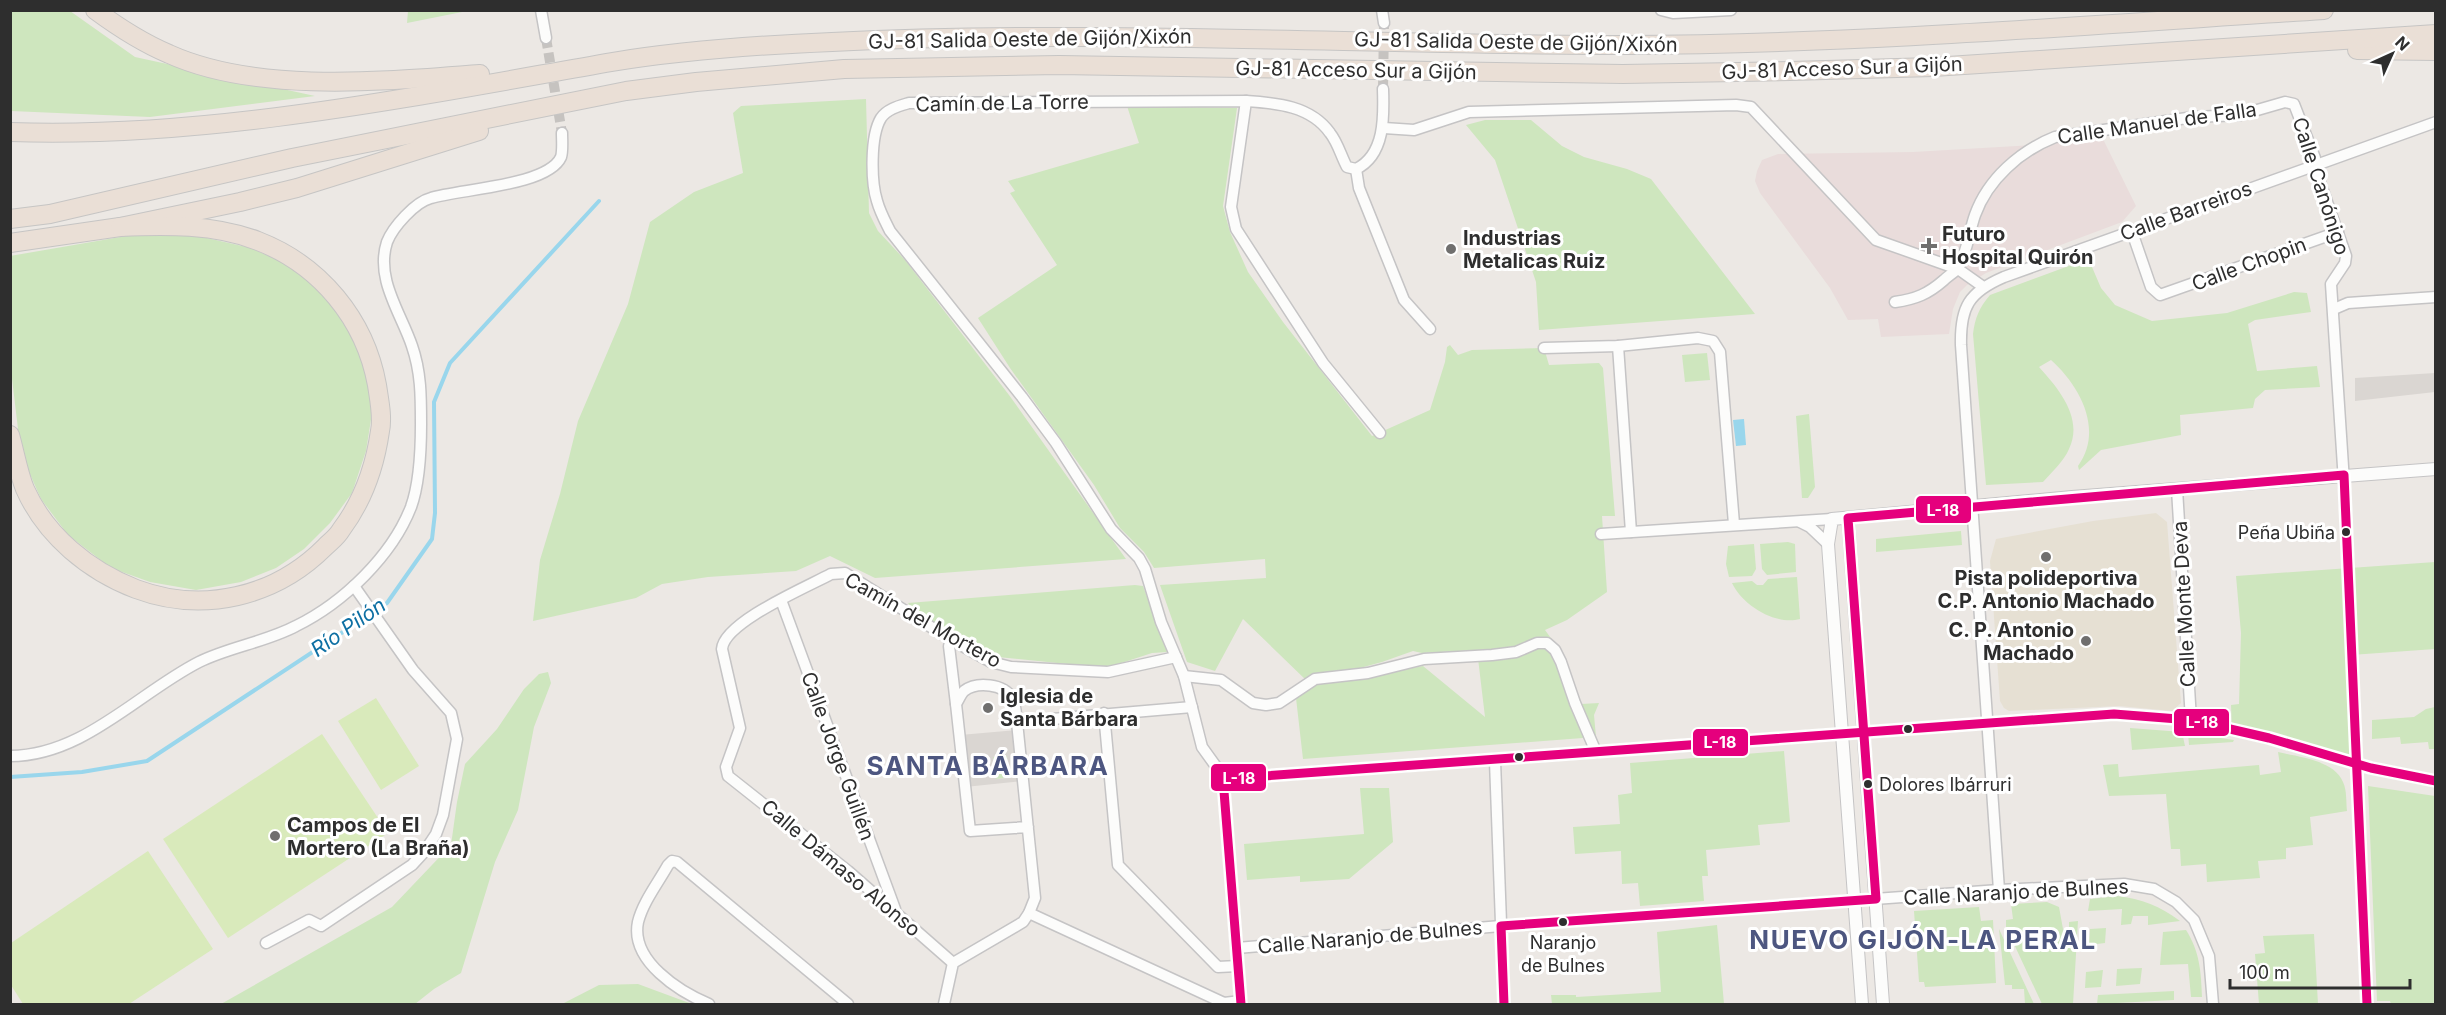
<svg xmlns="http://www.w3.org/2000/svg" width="2446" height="1015" viewBox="0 0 2446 1015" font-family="Inter,sans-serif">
	<rect width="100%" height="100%" fill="#ece8e4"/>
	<polygon fill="#e6e0d3" points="2156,513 2167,522 2181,703 2172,711 2119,706 2009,711 2004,708 2000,701 1990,561 1996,539 2093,521"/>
	<polygon fill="#e9dcdb" points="2101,135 2136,206 2122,222 1986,273 1967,285 1960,292 1953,309 1949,334 1881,337 1878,319 1848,320 1830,288 1760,193 1755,181 1757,171 1762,160 1778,154 1913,152 2049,144"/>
	<g fill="#cee6be">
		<polygon points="11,10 70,11 135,57 315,96 150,117 11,111"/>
		<polygon points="408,11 408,10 467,11 407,23"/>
		<polygon points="866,99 869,213 878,231 905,260 1009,395 1126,559 875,578 830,556 796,571 708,577 662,584 636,598 533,621 540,560 560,494 578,421 628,304 650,222 694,192 743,173 733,113 741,106"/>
		<polygon points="1127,106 1237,108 1223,206 1230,232 1248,272 1283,322 1372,436 1430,410 1445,362 1447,347 1450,345 1458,355 1472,350 1544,348 1549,365 1599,363 1603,368 1615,516 1602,516 1607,592 1567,620 1545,630 1564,656 1581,704 1599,703 1594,715 1596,737 1303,759 1296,698 1321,682 1349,680 1423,666 1485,717 1477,650 1422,653 1413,651 1382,662 1308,682 1243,619 1215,671 1187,662 1160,585 1266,578 1265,559 1154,568 1144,552 1120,528 1094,485 1010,368 978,318 1057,265 1010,193 1015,191 1008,181 1139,143"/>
		<polygon points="1485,120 1531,120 1562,146 1584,157 1627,169 1651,179 1755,314 1539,330 1536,282 1495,160 1466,125"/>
		<polygon points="132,235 198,236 251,248 290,266 314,282 343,315 364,356 373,407 366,451 352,493 330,523 304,549 276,568 241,582 196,590 150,582 111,568 68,535 41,499 21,454 10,362 10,256"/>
		<path d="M2093,257L2092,267L2101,288L2115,305L2152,321L2227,313L2294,292L2307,293L2311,312L2255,320L2248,324L2257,371L2317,366L2320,387L2265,390L2255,399L2253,408L2180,415L2181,435L2101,450L2079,470L2078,466C2104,430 2080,386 2051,360L2039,367C2058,388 2084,418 2069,449C2064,461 2052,472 2043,482L1986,485L1973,334C1975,318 1979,308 1990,295Z"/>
		<polygon points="1707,353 1710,380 1685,382 1682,355"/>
		<polygon points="1809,414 1815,487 1808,498 1802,498 1796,416"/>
		<polygon points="1961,531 1962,545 1876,552 1876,539"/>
		<polygon points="1788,542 1795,544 1796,572 1767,575 1762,569 1760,544"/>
		<polygon points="1754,544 1756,569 1752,576 1729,577 1726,564 1728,546"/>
		<polygon points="2435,562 2435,649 2351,655 2356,764 2232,730 2231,705 2239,704 2241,633 2236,576"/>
		<path d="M1797,577L1800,619C1776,626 1742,605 1732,583L1752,581L1757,585H1763L1768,579Z"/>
		<polygon points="1135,585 1143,586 1167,652 1152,653 1106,668 998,657 917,614 908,603"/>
		<polygon points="548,672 551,683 534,727 518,810 495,862 461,973 434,989 415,1004 221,1004 392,907 451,845 457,802 465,764 497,729 524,689 539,674"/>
		<polygon points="2435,707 2435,749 2429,749 2428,742 2401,744 2400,737 2372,739 2372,720 2414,717 2426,709"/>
		<polygon points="2130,728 2182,732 2185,746 2132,750"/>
		<polygon points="2188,733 2234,740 2233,742 2189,745"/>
		<polygon points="1784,751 1790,822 1758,825 1760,845 1706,850 1708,876 1702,876 1704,901 1640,906 1638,883 1622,884 1621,851 1575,854 1573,827 1620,824 1618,795 1632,793 1630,763"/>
		<path d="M2278,752C2298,757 2334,760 2343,782C2347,790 2346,802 2347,811L2310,817L2313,845L2286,848V859L2258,861L2260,878L2207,882L2206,864L2181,866L2180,849H2171L2166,794L2109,796L2103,765L2118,764L2119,777L2259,765L2260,775L2281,772Z"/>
		<polygon points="1007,756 1009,778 995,779 993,757"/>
		<polygon points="2368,786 2435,796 2435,1004 2391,1004 2390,1001 2377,1001"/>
		<polygon points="1360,788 1389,788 1393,842 1349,879 1300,882 1300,876 1247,880 1244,844 1364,834"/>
		<path d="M2117,896C2142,899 2160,906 2180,921L2148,925V916H2133L2131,924L2121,925L2122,909L2088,911L2090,899Z"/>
		<polygon points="2047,902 2059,907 2063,929 2069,928 2069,922 2078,921 2073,1004 2042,1004 2006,927 2006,920 2013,919 2011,904"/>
		<polygon points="1979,907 1981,921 1993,920 1996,983 1925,987 1924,982 1919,982 1914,911"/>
		<polygon points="1717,925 1724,1004 1552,1004 1551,995 1576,995 1576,997 1661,992 1657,932"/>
		<polygon points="2106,928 2105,943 2089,945 2090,929"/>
		<polygon points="1999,929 2034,1004 2025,1004 2024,989 2012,989 2012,985 2005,985"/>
		<path d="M2186,930C2200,952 2201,972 2202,997H2191L2188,964L2160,965L2163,932Z"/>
		<polygon points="2314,934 2318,1004 2259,1004 2255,954 2265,953 2263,936"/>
		<polygon points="2142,968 2140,984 2116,986 2117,969"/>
		<polygon points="2103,970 2101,987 2085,988 2086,972"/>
		<polygon points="638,984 692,1004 562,1004 599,985"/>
		<polygon points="2174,991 2174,1000 2097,1004 2098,995"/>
	</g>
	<g fill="#d9eabb">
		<polygon points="376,698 419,766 381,790 338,721"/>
		<polygon points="322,734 388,833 228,938 163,839"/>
		<polygon points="148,851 213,949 129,1004 23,1004 11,985 11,943"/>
	</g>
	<g fill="#dad6d2" fill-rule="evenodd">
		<polygon points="2435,373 2435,392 2355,401 2355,378"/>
		<path d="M1017,730L1023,781L965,787L960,735ZM1007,756L1009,778L996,779L993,757Z"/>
	</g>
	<polygon fill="#99d6ec" points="1744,419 1746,445 1736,446 1733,420"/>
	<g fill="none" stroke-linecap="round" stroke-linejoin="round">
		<polyline stroke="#99d6ec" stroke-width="4" points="10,777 82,772 147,761 387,603 432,539 435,513 434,402 450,363 599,201"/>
		<g stroke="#c6c3c0" stroke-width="10" stroke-dasharray="10 5" stroke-linecap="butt">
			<polyline points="546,38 562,133"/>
			<polyline points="1383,89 1384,23"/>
		</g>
		<defs>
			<g id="minor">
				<polyline points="541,10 546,38"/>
				<polyline points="1382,10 1384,23"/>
				<polyline points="1661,10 1673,13 1731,10"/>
				<polyline points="1246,101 1231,207 1236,229 1323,363 1380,433"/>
				<polyline points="1384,128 1414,130 1469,112 1736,105 1751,107 1876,240 1958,269 1982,286"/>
				<polyline points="1356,169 1359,188 1404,300 1430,329"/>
				<polyline points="2132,232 2151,287 2160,295 2338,232"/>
				<path d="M1895,302C1916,299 1928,294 1944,280C1948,276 1955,272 1958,268C1967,253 1969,232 1975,215C1988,179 2020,151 2055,137L2194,117L2240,115L2285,102L2294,104L2315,158L2314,165L2346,256L2345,263L2331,284L2345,497L2367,1004"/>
				<polyline points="2334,309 2348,303 2436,297"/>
				<polyline points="1618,346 1631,532"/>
				<polyline points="1544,348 1618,346 1698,338 1713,341 1720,352 1734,524"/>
				<polyline points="2177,489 2191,720"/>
				<polyline points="1800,522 1810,527 1828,544"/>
				<polyline points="1601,534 1832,519"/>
				<polyline points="781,600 895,909"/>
				<polyline points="949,646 956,704"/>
				<polyline points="1184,676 1221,680 1253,703 1266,705 1279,703 1315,679 1368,673 1424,659 1492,655 1516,652 1537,643 1547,643 1555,650 1561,662 1575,703 1596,752"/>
				<polyline points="1104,713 1118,865 1218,967 1238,966"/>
				<polyline points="1017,722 1192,707"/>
				<path d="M10,756C83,756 138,693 199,662C229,647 266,642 296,626C343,603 392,556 411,507C420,482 421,450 421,424C421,396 421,372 412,346C401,313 375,279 387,242C393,227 415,202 431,198C460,189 548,186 561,157C563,151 562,140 562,133"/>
				<polyline points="1495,761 1504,1004"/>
				<polyline points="1223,779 2114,714 2191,720 2269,738 2371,768 2436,781"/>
				<path d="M1999,890L1961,345C1960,307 1969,292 2004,277L2436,122"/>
				<polyline points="1029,913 1224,1003 1241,1001"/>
				<polyline points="266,943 309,920 321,926 412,865 424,852 436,834 443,815 457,739 451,713 413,670 354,586"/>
				<polyline points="1237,948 1501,926 1999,890 2124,884 2154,889 2176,902 2194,920 2209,956 2213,1004"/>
				<path d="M953,963L848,871L728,776L726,767L740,728L722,649C724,622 807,587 831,574L845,573L950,639L991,662L1011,667L1108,672L1176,657"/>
				<path d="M709,1004C680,992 630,961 638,922C643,902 658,883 668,865L672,861L677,862L848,1004"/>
				<path d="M944,1004L953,963L1023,922L1029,913L1035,898L1017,722C1016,715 1016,705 1012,698C1004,684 977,681 964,691C961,694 959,699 956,704L970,831L1028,827"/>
				<path d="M1241,1004L1223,779L1220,772L1202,747L1184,676L1161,622L1145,569L1139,558L1111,529L1056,443L1022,397L890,231C885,221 880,212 877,201C871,182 870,136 881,118C887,109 899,106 909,103L1246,101C1277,103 1311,106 1330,133C1338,143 1341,156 1347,167L1356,169C1385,155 1384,117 1383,89"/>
			</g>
			<g id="tertiary">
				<polyline points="1848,518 1883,1004"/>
				<polyline points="1862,1004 1829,558 1828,544 1832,519 2072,497 2436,469"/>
			</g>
			<g id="motorway">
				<path d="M95,10C118,27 143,43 169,54C258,94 385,81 480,74"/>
				<polyline points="2357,50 2436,51"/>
				<path d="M10,132C208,139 417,96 612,62C685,50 759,45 832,42C1097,29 1361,45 1625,45C1859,44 2091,25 2324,10"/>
				<polyline points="10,219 50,214 292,158 626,91 696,82 844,69 1059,65 1623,74 1790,71 1933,67 2436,34"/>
				<polyline points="10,243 120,227 240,202 297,188 479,131"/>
				<path d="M10,435C15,452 18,472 25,489C46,536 89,571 136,589C203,614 275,597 325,547C330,542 337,537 341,530C362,502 375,466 380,431C383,417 379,399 377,385C365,319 320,265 258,241C215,224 165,225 120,227"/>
			</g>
		</defs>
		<use href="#minor" stroke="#c5c4c5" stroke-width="13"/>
		<use href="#tertiary" stroke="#c5c4c5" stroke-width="14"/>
		<use href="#motorway" stroke="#c6c5c4" stroke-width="20"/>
		<use href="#minor" stroke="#fcfcfb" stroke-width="10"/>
		<use href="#tertiary" stroke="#fcfcfb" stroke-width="12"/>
		<use href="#motorway" stroke="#eadfd6" stroke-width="18"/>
		<defs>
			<g id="bus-1">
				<polyline points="1241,1004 1223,779 2114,714 2191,720 2269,738 2371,768 2436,781"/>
				<polyline points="1504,1004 1501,926 1876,899 1848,518 2344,475 2367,1004"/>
			</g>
		</defs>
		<use href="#bus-1" stroke="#fff" stroke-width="14"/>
		<use href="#bus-1" stroke="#e5007d" stroke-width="9"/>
	</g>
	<g fill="#706f6e" stroke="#fff" stroke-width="2">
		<path d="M1926 237h6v6h6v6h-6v6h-6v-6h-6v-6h6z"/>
		<circle cx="1451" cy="249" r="6"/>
		<circle cx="2046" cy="557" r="6"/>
		<circle cx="2086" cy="641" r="6"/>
		<circle cx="988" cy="708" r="6"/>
		<circle cx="275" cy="836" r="6"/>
	</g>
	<g fill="#2e2e2e" stroke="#fff" stroke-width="2">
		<circle cx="2346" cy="532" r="5"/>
		<circle cx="1908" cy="729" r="5"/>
		<circle cx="1519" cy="757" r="5"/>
		<circle cx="1868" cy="784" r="5"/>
		<circle cx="1563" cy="922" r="5"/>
	</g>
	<g text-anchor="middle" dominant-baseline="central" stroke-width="6" stroke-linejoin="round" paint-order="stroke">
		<g font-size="18" fill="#2e2e2e" stroke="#fff" text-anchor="end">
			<text x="2335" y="532">Peña Ubiña</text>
			<text x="1879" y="784" text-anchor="start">Dolores Ibárruri</text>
			<text x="1563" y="942" text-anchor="middle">Naranjo<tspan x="1563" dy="23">de Bulnes</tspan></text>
		</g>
		<g font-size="20" fill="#2e2e2e" stroke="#fff">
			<text transform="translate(1030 39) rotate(-1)">GJ-81 Salida Oeste de Gijón/Xixón</text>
			<text transform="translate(1516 42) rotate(1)">GJ-81 Salida Oeste de Gijón/Xixón</text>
			<text transform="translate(1842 68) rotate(-2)">GJ-81 Acceso Sur a Gijón</text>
			<text transform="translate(1356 70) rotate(1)">GJ-81 Acceso Sur a Gijón</text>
			<text transform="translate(1002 103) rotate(-1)">Camín de La Torre</text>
			<text transform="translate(2157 123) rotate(-8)">Calle Manuel de Falla</text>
			<text transform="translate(2321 186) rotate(72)">Calle Canónigo</text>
			<text transform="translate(2186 211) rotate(-20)">Calle Barreiros</text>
			<text transform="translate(2249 264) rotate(-20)">Calle Chopin</text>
			<text transform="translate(2184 604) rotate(-93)">Calle Monte Deva</text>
			<text transform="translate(923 620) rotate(29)">Camín del Mortero</text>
			<text transform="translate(838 756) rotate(70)">Calle Jorge Guillén</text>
			<text transform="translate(841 868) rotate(40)">Calle Dámaso Alonso</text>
			<text transform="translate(2016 892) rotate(-3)">Calle Naranjo de Bulnes</text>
			<text transform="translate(1370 937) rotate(-5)">Calle Naranjo de Bulnes</text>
		</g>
		<g font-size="20" font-weight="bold" fill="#2e2e2e" stroke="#fff" text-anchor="start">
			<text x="1942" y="234">Futuro<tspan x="1942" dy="23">Hospital Quirón</tspan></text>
			<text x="1463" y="238">Industrias<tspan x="1463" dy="23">Metalicas Ruiz</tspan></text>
			<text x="2046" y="578" text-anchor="middle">Pista polideportiva<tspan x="2046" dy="23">C.P. Antonio Machado</tspan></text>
			<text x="2074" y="630" text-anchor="end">C. P. Antonio<tspan x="2074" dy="23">Machado</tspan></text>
			<text x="1000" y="696">Iglesia de<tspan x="1000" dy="23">Santa Bárbara</tspan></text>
			<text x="287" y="825">Campos de El<tspan x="287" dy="23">Mortero (La Braña)</tspan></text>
		</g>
		<g font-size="21" font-style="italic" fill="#0d6fa3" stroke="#fff">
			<text transform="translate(348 627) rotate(-35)">Río Pilón</text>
		</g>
		<g font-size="26" font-weight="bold" letter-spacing="1.5" fill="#4d5680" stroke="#fff">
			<text x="988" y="765">SANTA BÁRBARA</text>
			<text x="1923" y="939">NUEVO GIJÓN-LA PERAL</text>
		</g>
	</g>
	<g stroke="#fff" stroke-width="2">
		<rect x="1915" y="495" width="57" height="29" rx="6" fill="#e5007d"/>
		<rect x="2173" y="708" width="57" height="29" rx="6" fill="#e5007d"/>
		<rect x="1692" y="728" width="57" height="29" rx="6" fill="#e5007d"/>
		<rect x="1210" y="763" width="57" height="29" rx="6" fill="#e5007d"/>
	</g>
	<g font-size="16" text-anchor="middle" font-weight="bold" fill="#fff">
		<text x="1943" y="516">L-18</text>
		<text x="2202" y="728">L-18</text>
		<text x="1720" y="748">L-18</text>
		<text x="1239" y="784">L-18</text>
	</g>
	<rect width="2446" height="1015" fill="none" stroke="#2e2e2e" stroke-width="24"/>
	<g transform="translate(2392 54) rotate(45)" stroke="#ffffff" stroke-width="4.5" paint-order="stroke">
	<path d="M0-4.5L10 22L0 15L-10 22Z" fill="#2e2e2e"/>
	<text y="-9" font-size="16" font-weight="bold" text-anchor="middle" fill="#2e2e2e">N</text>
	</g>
	<path d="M2230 979v9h180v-9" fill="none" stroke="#2e2e2e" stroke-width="3"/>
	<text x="2239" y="979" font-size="18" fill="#2e2e2e" stroke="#ffffff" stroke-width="4.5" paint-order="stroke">100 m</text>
</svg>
